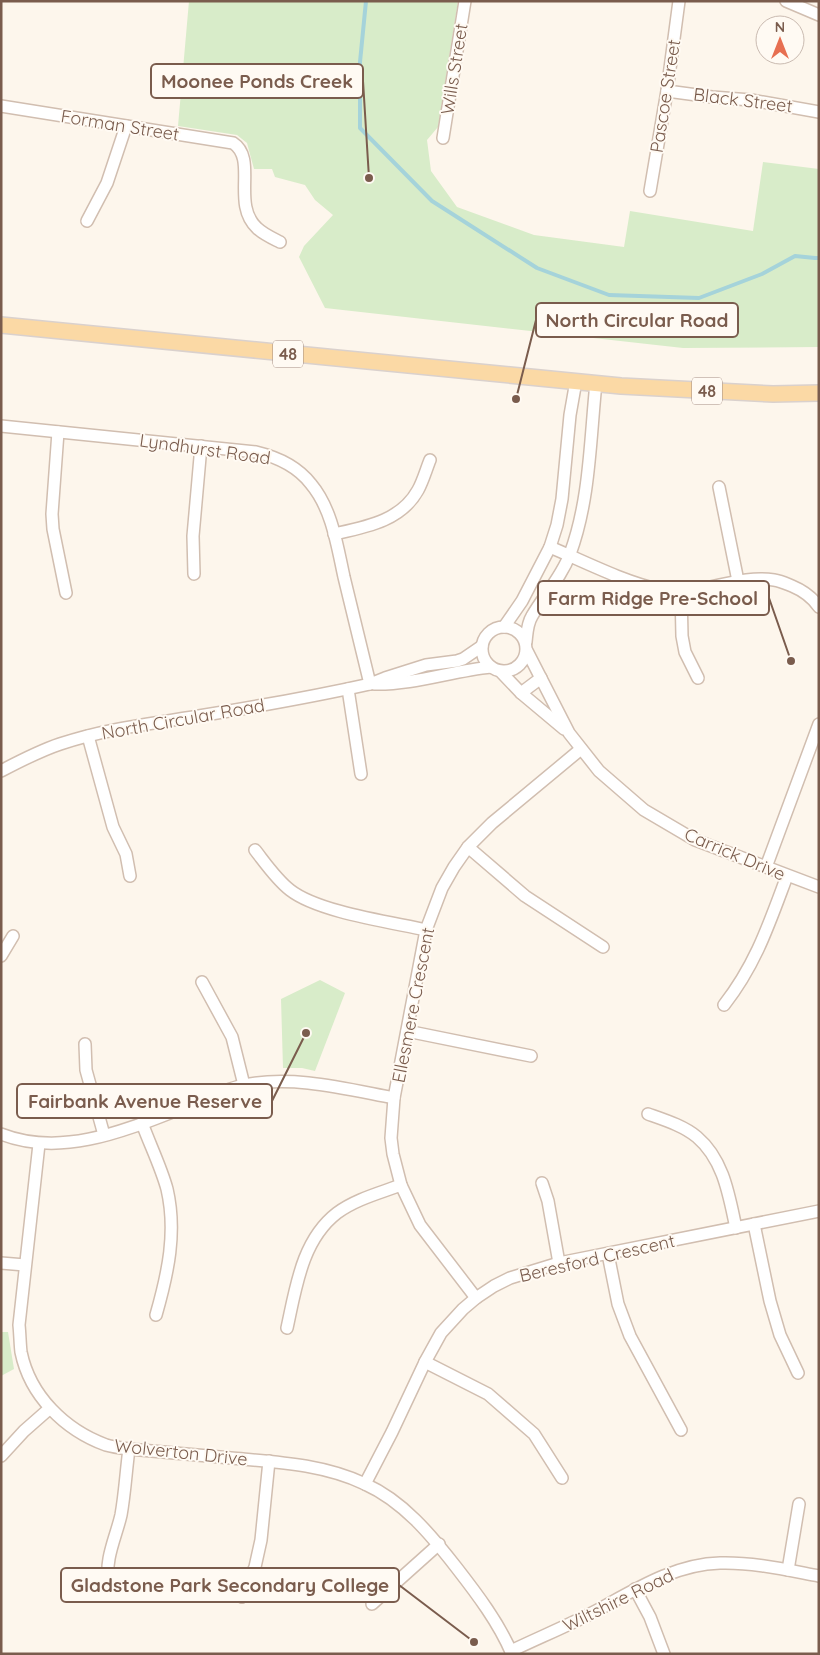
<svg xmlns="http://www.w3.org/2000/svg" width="820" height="1655" viewBox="0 0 820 1655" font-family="Quicksand,sans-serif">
	<rect width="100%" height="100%" fill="#fdf6ec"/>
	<g fill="#d8ecc9">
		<polygon points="189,1 458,1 438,127 427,140 431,171 457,207 534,235 624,247 630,211 753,231 763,162 819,169 819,347 683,348 325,308 299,257 304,246 333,215 315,200 305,185 275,177 272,169 254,169 247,143 237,135 178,126"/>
		<polygon points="320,980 345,993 315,1071 302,1068 283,1068 281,999"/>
		<polygon points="1,1332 8,1332 14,1369 1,1376"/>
	</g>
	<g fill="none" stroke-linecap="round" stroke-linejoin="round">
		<polyline stroke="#a5d3da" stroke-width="4" points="366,1 360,62 360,128 432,201 537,268 609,295 699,298 762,274 795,256 815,258 819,258"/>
		<defs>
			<g id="minor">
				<polyline points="786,1 819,15"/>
				<polyline points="667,91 712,97 751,100 819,112"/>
				<path d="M1,106L233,143C258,159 231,204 257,228C263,234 272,238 280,242"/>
				<polyline points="443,138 465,1"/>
				<polyline points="650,191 667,91 679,1"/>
				<polyline points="87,221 107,183 126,126"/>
				<path d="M1,426L256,452C277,457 298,467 311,484C332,509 337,545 344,577C353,613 361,648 370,684"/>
				<polyline points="58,432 52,514 53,529 66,593"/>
				<polyline points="719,487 738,581"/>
				<path d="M334,534C366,527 401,521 418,490C423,481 426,470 430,460"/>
				<path d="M550,547C585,562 624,582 661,590C700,597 736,574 774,580C781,581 787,584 792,586C804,591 812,597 819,607"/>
				<polyline points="194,574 193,536 201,446"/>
				<polyline points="681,591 682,636 685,652 698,678"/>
				<circle cx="504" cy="649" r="22"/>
				<polyline points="504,627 522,601 550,547 557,525 562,499 570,415 576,381"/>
				<path d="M526,642C527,633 527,624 532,616C544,595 561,578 570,554C590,500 590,440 596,383"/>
				<polyline points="527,651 569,733 599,771 644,810 695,840 819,887"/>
				<polyline points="500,671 521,693 564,729"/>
				<path d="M374,684C414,685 451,671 491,667"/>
				<polyline points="348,689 361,774"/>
				<polyline points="521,693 541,678"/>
				<polyline points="88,736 113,827 126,854 130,876"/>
				<path d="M1,771C20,761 39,751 60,744C107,728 157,723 205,715C260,706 316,696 370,684L385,678L426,665L457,661L463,659L482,646"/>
				<polyline points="468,847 525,896 603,947"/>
				<path d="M255,850C266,864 276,879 290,890C318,912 390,922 426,930"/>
				<polyline points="766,867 819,724"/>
				<polyline points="1,956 13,936"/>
				<polyline points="202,982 232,1037 244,1085"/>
				<path d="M724,1005C756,964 769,924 787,876"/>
				<polyline points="407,1031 531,1056"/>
				<polyline points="85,1044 86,1070 104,1135"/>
				<path d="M648,1114C665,1120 684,1126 697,1137C724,1160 729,1196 736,1228"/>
				<path d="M142,1123C150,1145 161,1167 167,1189C177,1232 168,1273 156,1315"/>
				<path d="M1,1134C67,1160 137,1125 198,1102C213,1096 229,1088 244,1085C294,1075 346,1089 394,1098"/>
				<path d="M39,1144L19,1325C20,1334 20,1344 21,1352C30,1396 65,1430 106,1445C113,1447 121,1448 129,1449C163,1452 197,1455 231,1458C276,1462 323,1464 365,1484C403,1501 431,1535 456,1567C477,1594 499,1623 512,1654"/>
				<polyline points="542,1183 548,1201 559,1263"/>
				<polyline points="754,1224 770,1301 780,1335 798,1373"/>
				<polyline points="608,1254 618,1304 630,1336 681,1430"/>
				<polyline points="1,1263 25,1265"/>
				<polyline points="476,1298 420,1225 401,1185 393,1154 391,1138 394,1098 426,930 442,888 454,867 468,847 492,823 581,749"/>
				<path d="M287,1328C296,1287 302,1240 337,1213C356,1199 380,1193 401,1185"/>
				<polyline points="425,1362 488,1394 534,1434 562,1478"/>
				<polyline points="1,1456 24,1431 49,1409"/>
				<polyline points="365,1484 392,1432 425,1362 441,1333 463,1309 476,1298 494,1286 510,1278 559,1263 819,1211"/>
				<polyline points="788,1570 799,1504"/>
				<path d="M109,1583C104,1560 116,1537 121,1515C125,1493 126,1471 129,1449"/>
				<polyline points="635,1589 650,1617 664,1654"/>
				<polyline points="242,1597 255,1567 261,1540 269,1461"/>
				<polyline points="372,1604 439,1544"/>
				<path d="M511,1651C538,1638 567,1626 594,1612C633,1591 674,1564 720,1563C753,1562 787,1570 819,1576"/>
			</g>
			<polyline id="major" points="1,325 621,386 773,394 819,393"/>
		</defs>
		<use href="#minor" stroke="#d1beb0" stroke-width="14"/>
		<use href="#major" stroke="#dad1cd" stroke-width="18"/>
		<use href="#minor" stroke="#fff" stroke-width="11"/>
		<use href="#major" stroke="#fbd9a5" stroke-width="15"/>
	</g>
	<g text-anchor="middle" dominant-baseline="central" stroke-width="4" stroke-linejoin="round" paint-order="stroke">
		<g fill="#fffaf3" stroke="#a28b7f" stroke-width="1">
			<rect x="273" y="340.5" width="30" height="27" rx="4"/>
			<rect x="692" y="377.5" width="30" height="27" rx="4"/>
		</g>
		<g font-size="16" font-weight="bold" fill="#7a5c4d">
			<text x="288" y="354">48</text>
			<text x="707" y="391">48</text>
		</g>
		<g font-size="18" fill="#7a5c4d" stroke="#fffaf3">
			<text transform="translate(454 69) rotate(-81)">Wills Street</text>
			<text transform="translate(665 96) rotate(-81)">Pascoe Street</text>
			<text transform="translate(743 100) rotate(7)">Black Street</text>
			<text transform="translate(120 125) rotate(9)">Forman Street</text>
			<text transform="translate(205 449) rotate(8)">Lyndhurst Road</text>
			<text transform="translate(183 719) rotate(-10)">North Circular Road</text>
			<text transform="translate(735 854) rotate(23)">Carrick Drive</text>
			<text transform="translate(413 1005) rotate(-79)">Ellesmere Crescent</text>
			<text transform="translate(597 1258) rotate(-13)">Beresford Crescent</text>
			<text transform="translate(181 1452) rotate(6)">Wolverton Drive</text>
			<text transform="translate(618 1600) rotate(-26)">Wiltshire Road</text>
		</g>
	</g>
	<path fill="none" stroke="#7a5c4d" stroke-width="2" d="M369 178L363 81M516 399L536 320M791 661L769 598M306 1033L272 1101M474 1642L399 1585"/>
	<g fill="#7a5c4d" stroke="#fffaf3" stroke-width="2">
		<circle cx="369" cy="178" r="5"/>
		<circle cx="516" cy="399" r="5"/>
		<circle cx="791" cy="661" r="5"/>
		<circle cx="306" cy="1033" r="5"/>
		<circle cx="474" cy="1642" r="5"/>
	</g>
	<g fill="#fffaf3" stroke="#7a5c4d" stroke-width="2">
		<rect x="151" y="64" width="212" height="34" rx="5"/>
		<rect x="536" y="303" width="202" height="34" rx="5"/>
		<rect x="538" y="581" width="231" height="34" rx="5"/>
		<rect x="17" y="1084" width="255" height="34" rx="5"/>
		<rect x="61" y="1568" width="338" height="34" rx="5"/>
	</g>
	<g font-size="19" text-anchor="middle" font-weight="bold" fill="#7a5c4d">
		<text x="257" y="88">Moonee Ponds Creek</text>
		<text x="637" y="327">North Circular Road</text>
		<text x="653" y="605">Farm Ridge Pre-School</text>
		<text x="145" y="1108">Fairbank Avenue Reserve</text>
		<text x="230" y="1592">Gladstone Park Secondary College</text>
	</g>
	<rect width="820" height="1655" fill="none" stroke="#7a5c4d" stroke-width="5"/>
	<g transform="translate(780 40)"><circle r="24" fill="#fffaf3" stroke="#cabbb1"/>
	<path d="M0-4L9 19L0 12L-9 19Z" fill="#e76f51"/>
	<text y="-8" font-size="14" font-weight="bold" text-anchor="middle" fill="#7a5c4d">N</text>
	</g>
</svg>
